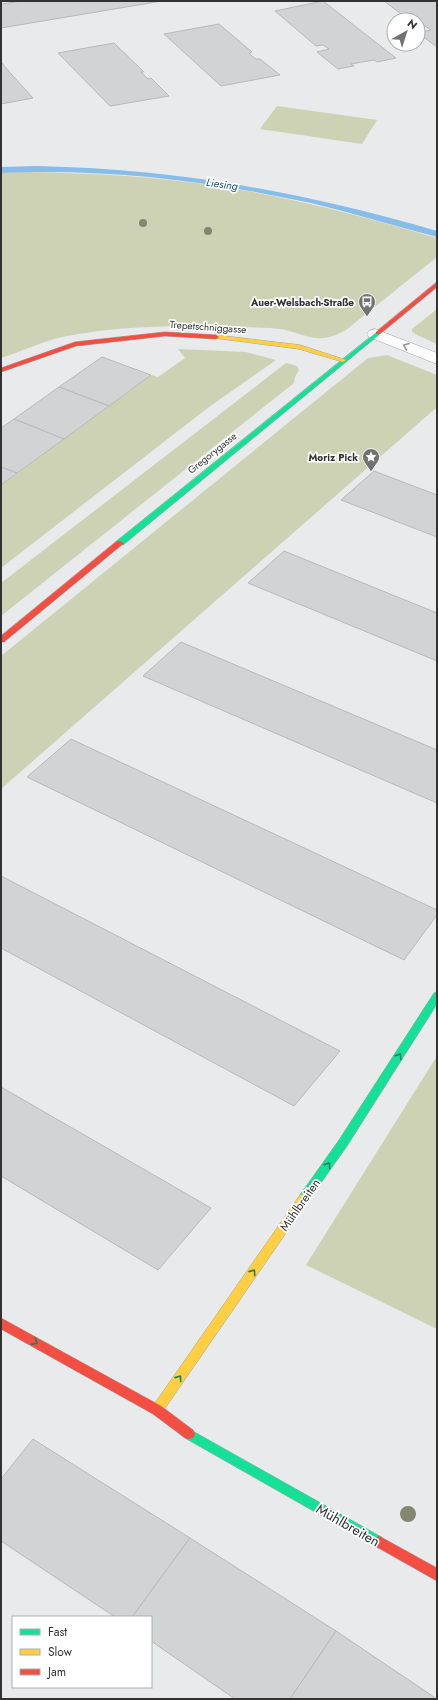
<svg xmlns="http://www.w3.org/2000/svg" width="438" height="1700" viewBox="0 0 438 1700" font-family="Jost,sans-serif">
	<rect width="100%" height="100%" fill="#e9eaeb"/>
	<g fill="#ced2b4">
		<polygon points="277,106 377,120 362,144 260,129"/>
		<path d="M21,172C88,173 156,176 223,187C296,198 366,217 437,238V257L346,330C314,349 301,329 270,328C203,326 134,323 67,336C45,340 23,351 1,358V173Z"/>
		<polygon points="437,309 437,344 417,335 412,332 412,329"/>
		<polygon points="178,349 246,352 276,360 209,407 1,568 1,485 151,375 158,377 185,358"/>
		<polygon points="387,355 437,375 437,407 1,789 1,656 368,358"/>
		<polygon points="286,363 297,366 299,370 295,377 294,383 1,616 1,583"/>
		<polygon points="437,1056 437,1329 306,1265"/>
	</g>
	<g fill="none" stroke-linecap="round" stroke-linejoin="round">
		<path fill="#86bde9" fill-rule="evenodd" d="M37,166C178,169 302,192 437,231V237C395,226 353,213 311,203C210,181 105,168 1,173V167Z"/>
	</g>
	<g fill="#d2d3d4" stroke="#b9b9ba">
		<polygon points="22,1 162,1 1,28 1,4"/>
		<polygon points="323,1 369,37 396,58 377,62 374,60 351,64 354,66 338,69 317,52 329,49 323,45 316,46 275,11"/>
		<polygon points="384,1 437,1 437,47 418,33 431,30 425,26 418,27 418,20 409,20"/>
		<polygon points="219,24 252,52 249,53 252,56 256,59 260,59 280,75 221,86 164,34"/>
		<polygon points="114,43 144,72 141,72 148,79 151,78 169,96 110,106 58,53"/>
		<polygon points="1,62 13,76 33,98 1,104"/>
		<polygon points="102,357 151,375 109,406 59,387"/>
		<polygon points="59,387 109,406 64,439 14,419"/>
		<polygon points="14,419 64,439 17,473 1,467 1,428"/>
		<polygon points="1,467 17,473 1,485"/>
		<polygon points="374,471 437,495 437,537 341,500"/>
		<polygon points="284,551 437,613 437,661 248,583"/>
		<polygon points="181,642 437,750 437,803 143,676"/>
		<polygon points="71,739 437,910 437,915 404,960 27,777"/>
		<polygon points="1,876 340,1051 294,1106 1,948"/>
		<polygon points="1,1087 211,1208 158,1270 1,1176"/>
		<polygon points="33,1439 190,1538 132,1617 115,1617 1,1541 1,1479"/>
		<polygon points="190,1538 336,1631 290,1699 235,1699 151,1641 151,1617 132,1617"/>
		<polygon points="336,1631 437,1699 290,1699"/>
	</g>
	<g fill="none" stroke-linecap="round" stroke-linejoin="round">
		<defs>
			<polygon id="street" points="375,329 437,353 437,364 369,337 367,334 369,331"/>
			<g id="fast">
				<polygon points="378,331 381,333 380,334 123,545 117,545 117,541"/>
				<polygon points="437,992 437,1004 347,1146 308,1201 304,1202 300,1201 299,1198 300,1195 339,1140 434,993"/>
				<polygon points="189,1429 383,1538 385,1542 383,1546 379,1548 375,1546 185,1438 183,1434 185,1430"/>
			</g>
			<g id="slow">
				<polygon points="216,335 300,345 346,360 343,362 299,349 214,338 214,336"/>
				<polygon points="304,1194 308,1195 309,1198 308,1201 161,1414 157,1415 153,1414 151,1410 153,1406 300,1195"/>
			</g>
			<g id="jam">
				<polygon points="437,282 437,287 380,334 376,334 376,332"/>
				<polygon points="165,332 216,335 219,337 216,339 165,336 76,346 1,372 1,368 75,342"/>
				<polygon points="117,541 120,541 124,543 4,642 1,642 1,636"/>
				<polygon points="1,1318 161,1406 193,1430 195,1434 193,1438 189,1439 185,1438 153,1414 1,1329"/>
				<polygon points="379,1536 437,1568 437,1581 375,1546 373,1542 375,1538"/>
			</g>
		</defs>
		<use href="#street" stroke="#a3a4a5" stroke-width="1"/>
		<use href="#fast" stroke="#a3a4a5" stroke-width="1"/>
		<use href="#slow" stroke="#a3a4a5" stroke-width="1"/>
		<use href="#jam" stroke="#a3a4a5" stroke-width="1"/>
		<use href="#street" fill="#fcfcfc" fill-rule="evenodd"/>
		<use href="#fast" fill="#16e098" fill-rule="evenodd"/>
		<use href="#slow" fill="#ffcf43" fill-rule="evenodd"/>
		<use href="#jam" fill="#f24e42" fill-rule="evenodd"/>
	</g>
	<g fill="#848670">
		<circle cx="143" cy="223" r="4"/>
		<circle cx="208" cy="231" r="4"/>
		<circle cx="408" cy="1514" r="8"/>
	</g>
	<defs><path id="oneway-chevron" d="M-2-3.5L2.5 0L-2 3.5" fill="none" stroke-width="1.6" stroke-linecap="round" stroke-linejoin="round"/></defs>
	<use stroke="#979798" href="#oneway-chevron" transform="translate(406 346) rotate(-158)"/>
	<g stroke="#258060">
		<use href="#oneway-chevron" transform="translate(399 1056) rotate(-57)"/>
		<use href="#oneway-chevron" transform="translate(328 1165) rotate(-55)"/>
		<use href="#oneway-chevron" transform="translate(253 1272) rotate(-55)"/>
		<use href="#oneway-chevron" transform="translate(35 1342) rotate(29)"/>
		<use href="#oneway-chevron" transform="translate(179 1378) rotate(-55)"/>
	</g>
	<defs>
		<symbol id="bus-pin" viewBox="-11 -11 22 30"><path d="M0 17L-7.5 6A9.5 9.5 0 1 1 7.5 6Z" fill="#727273" stroke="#fff"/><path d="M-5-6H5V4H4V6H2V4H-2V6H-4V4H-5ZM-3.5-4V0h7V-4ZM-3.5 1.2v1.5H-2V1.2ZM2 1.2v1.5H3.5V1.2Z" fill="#fff"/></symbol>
		<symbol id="sight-pin" viewBox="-11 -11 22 30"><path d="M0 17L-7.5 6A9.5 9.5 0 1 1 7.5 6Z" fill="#727273" stroke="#fff"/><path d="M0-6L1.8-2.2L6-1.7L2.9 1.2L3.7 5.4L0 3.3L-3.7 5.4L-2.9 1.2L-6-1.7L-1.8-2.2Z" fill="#fff"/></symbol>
	</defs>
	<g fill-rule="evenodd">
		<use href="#bus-pin" x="357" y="292" width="20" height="27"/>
		<use href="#sight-pin" x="361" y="447" width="20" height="27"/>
	</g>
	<g text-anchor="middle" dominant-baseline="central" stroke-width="3.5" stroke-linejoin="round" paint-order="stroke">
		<g font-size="10" font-weight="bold" fill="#323233" stroke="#fff" text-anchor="end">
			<text x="354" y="302">Auer-Welsbach-Straße</text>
			<text x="358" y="457">Moriz Pick</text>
		</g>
		<g font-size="10" fill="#323233" stroke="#fff">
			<text transform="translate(208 327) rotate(4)">Trepetschniggasse</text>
			<text transform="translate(212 453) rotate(-39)">Gregorygasse</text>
		</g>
		<g font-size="11" font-style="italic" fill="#1a547d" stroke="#fff">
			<text transform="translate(222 184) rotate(8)">Liesing</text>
		</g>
		<g font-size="12" fill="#323233" stroke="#fff">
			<text transform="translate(300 1205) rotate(-55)">Mühlbreiten</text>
		</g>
		<g font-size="14" fill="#323233" stroke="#fff">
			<text transform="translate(348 1525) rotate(30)">Mühlbreiten</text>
		</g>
	</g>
	<rect width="438" height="1700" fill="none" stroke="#323233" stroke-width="4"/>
	<rect x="12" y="1616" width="140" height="72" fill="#ffffff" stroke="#adadad"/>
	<rect x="20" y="1629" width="20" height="6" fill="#16e098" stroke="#adadad"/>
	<text x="48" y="1636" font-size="12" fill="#323233">Fast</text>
	<rect x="20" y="1649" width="20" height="6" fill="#ffcf43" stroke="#adadad"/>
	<text x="48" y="1656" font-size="12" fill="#323233">Slow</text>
	<rect x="20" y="1669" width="20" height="6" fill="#f24e42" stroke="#adadad"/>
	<text x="48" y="1676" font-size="12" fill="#323233">Jam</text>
	<g transform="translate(406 32) rotate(39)"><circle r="19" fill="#ffffff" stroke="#adadad"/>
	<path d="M0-3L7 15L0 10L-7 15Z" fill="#727273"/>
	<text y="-6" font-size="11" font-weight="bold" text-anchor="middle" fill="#323233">N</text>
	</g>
</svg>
